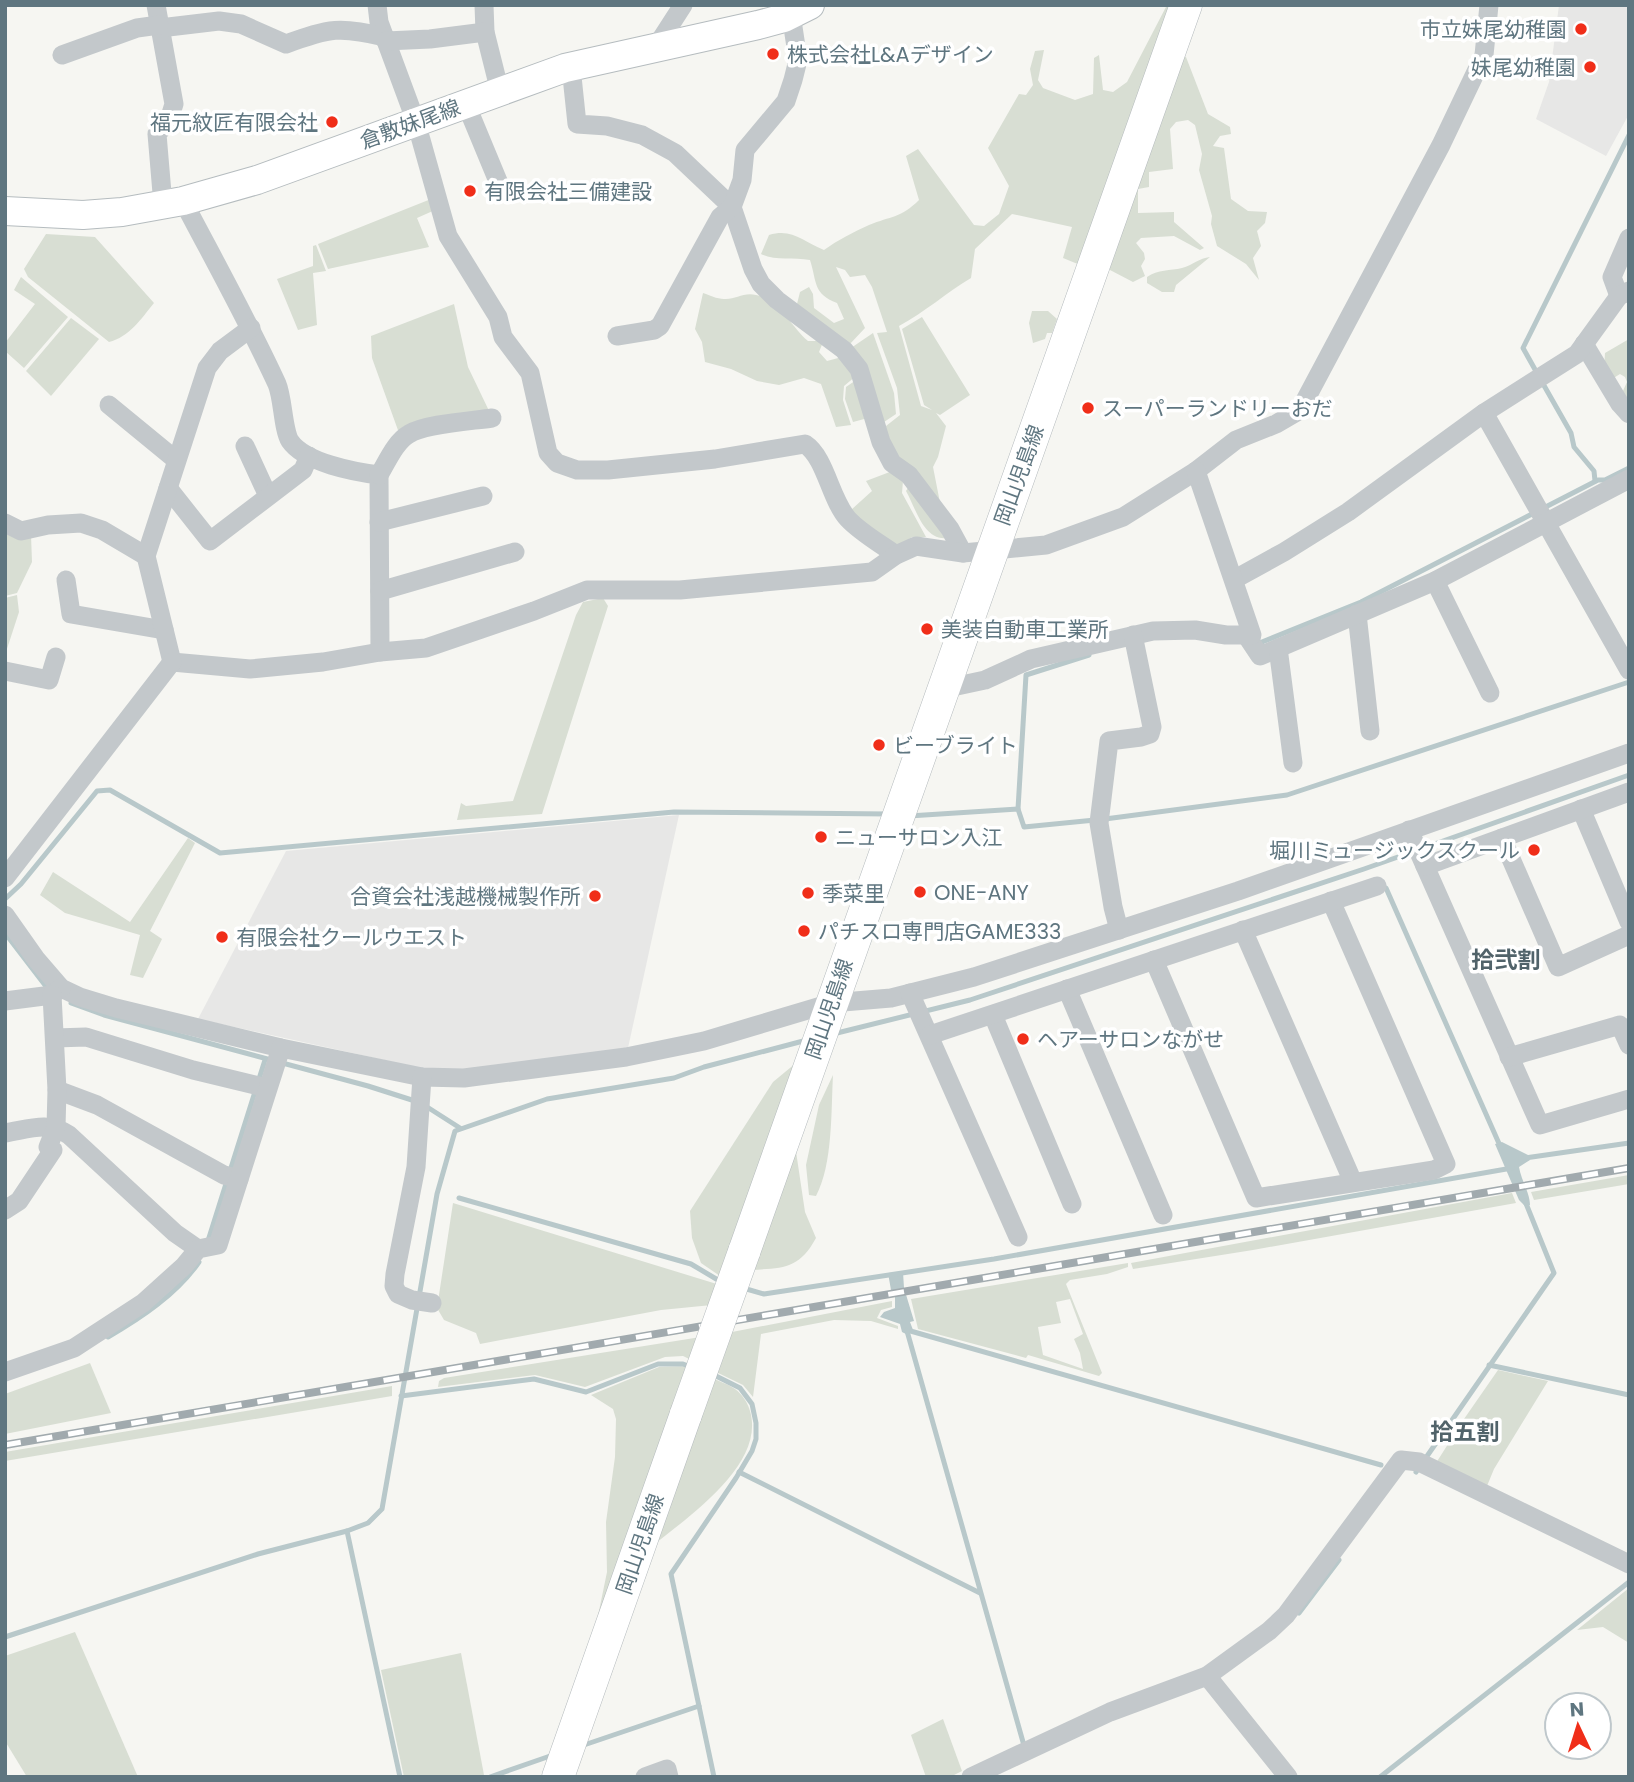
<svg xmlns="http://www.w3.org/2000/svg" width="1634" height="1782" viewBox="0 0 1634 1782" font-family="Poppins,'Noto Sans JP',sans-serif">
	<rect width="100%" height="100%" fill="#f6f6f2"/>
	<g fill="#e7e7e6">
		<polygon points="1559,5 1629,5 1629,114 1606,156 1536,119 1549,82"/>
		<polygon points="679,815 628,1048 475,1070 425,1069 198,1019 286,851"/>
	</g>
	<g fill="#d8ded3" fill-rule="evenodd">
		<path d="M1167,5L1173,7L1085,267L1063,258L1072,227L1012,214L975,249L971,278C946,293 925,312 899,326L921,406L932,410L924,405L902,329L922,317L970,395L940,415L936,413L946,426L938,457L933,467L947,538C924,541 916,509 906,491L917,473C900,461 887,448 886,426L900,415L897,388L877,333L887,332L872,287L865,275L850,277L845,270L836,267L865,328L849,345L823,342L819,352L827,361L842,357L856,376L844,386L843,400L851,425L836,427L821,384L804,378L779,385L757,381L731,369L705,362L702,342L695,329L703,293C709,295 717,299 724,299C735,300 743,292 756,295C780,300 791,327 808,341H816L796,308L800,292L809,287L813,294L814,308L834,323L844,319L837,303C813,294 817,282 810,260C793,257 776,261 761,254L769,235C793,228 803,242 824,250C838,240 853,232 869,225C891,216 901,218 919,200L906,156L918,149L974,225L984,226L999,214L1009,186L988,148L1019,94L1026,95L1033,85L1030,69L1035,51L1044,50L1038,80L1043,88L1075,100L1093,94L1094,58L1099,55L1103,90L1113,92L1127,82Z"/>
		<polygon points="1177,53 1186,57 1208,114 1230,127 1231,134 1220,136 1213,146 1224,148 1231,199 1248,211 1267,212 1265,223 1257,231 1261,246 1253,258 1259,280 1246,264 1217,246 1211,224 1212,216 1199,170 1202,154 1195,125 1188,120 1176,122 1170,129 1173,169 1149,172 1149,187 1138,189 1138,213 1174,212 1174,222 1204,248 1200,250 1174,236 1141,238 1136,243 1144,253 1145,259 1141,266 1145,276 1133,282 1110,270 1107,260"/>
		<polygon points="431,199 435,210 417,218 429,247 328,269 318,244"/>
		<path d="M46,234L95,237L154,303C141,319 129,337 109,342L28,277L24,269Z"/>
		<polygon points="316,245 326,271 313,273 317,325 298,330 277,279 313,266 313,246"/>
		<path d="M1210,257L1176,285L1174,292H1162L1147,283V277C1158,269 1170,271 1182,268C1193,265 1199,258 1210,257Z"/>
		<polygon points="21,277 68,317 24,368 5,351 5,343 35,304 14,290"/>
		<polygon points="454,304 468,367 491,415 399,433 372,358 371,336"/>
		<polygon points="1032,311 1048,311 1057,319 1052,333 1047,333 1045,339 1033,343 1029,323"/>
		<polygon points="71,318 99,339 51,396 26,371"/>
		<polygon points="873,333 894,393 896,414 881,424 851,348"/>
		<polygon points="1629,339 1629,401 1622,393 1627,382 1625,377 1620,374 1612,379 1604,369 1605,353"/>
		<polygon points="859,378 868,418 853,422 845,399 846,387"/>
		<polygon points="895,470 903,481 902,493 926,537 912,537 898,547 872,530 851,510 872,491 866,481"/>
		<polygon points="5,529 31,535 32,562 17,593 5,596"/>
		<polygon points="17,595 19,612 5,655 5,598"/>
		<polygon points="603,598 608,606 542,814 457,820 461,803 466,806 513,801 576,615 583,602"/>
		<polygon points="188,838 195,843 150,931 162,939 143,978 130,975 140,935 65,913 40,895 53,872 130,922"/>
		<polygon points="802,1058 720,1276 701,1263 692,1238 690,1211 773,1082"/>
		<path d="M833,1075C831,1111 833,1164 816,1196L809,1195L806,1165L819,1105Z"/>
		<path d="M794,1138L805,1212L816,1238C799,1269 784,1268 751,1270Z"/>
		<polygon points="1629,1175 1629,1184 1534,1200 1531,1192"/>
		<polygon points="1512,1193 1516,1203 1253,1250 1133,1269 1131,1263"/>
		<polygon points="453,1203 720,1285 712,1305 661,1310 480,1344 476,1333 444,1320 437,1308"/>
		<path d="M1128,1263V1267L1107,1274L1070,1280L1066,1284L1102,1373L1099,1376L1028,1355L1026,1358L918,1329L911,1299ZM1070,1299L1083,1334L1074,1339L1080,1353L1083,1369L1043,1355L1038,1327L1061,1323L1056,1302Z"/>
		<polygon points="892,1301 892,1307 881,1310 877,1318 898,1326 898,1329 871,1321 834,1320 761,1334 753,1397 743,1385 683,1356 665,1357 585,1387 535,1375 438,1387 439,1381 444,1378 732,1332"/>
		<polygon points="90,1363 111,1413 5,1434 5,1394"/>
		<polygon points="690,1366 593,1640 607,1572 606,1522 615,1457 616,1419 613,1409 591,1395 659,1367"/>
		<polygon points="1498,1370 1548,1381 1494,1469 1487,1486 1436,1463 1464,1419"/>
		<path d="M710,1377C718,1381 728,1384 735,1389C742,1394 748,1403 750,1411C766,1465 686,1518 650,1548Z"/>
		<polygon points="392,1386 392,1396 5,1461 5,1452"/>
		<polygon points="1629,1588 1629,1643 1603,1627 1577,1630"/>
		<polygon points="75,1632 138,1777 27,1777 5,1741 5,1656"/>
		<polygon points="461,1653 484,1775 478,1777 404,1777 381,1670"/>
		<polygon points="943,1719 962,1771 950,1777 926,1777 911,1735"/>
	</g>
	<g fill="#b8c8ca">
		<path d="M1502,1142L1528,1155L1530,1160L1519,1167C1521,1180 1530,1193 1530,1205L1525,1206L1519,1200L1495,1144Z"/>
		<polygon points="903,1272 904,1288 914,1321 910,1322 913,1330 908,1335 902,1332 900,1324 880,1317 884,1312 895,1308 895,1290 891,1290 888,1273"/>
	</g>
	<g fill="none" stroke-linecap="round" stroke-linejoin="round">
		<g stroke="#b8c8ca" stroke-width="5">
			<polyline points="1537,373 1523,348 1629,135"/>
			<polyline points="1542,382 1571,433 1574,447 1594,471 1595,481"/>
			<polyline points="1257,644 1361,602 1598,480 1605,480 1629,468"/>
			<polyline points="1018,809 1026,675 1089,655"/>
			<polyline points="909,816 1018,809 1024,827 1095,820"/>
			<polyline points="1105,819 1287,795 1629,682"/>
			<polyline points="1386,888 1501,1148"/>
			<polyline points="5,899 21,884 97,791 110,790 220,853 674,812 889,814"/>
			<polyline points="5,933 48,989"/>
			<polyline points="71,1003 104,1015 368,1086 415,1101"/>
			<polyline points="833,1034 970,1000 1364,869 1629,775"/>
			<polyline points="424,1105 460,1128"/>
			<polyline points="1525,1158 1629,1143"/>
			<polyline points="459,1198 691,1264 723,1283"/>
			<polyline points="207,1244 265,1060"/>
			<polyline points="743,1288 764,1294 994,1259 1512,1168"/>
			<polyline points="907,1330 1381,1465"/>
			<polyline points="907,1331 1023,1742"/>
			<path d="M108,1337C141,1318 177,1294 199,1262"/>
			<polyline points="1489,1365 1629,1395"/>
			<polyline points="710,1373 740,1388 752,1404 756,1423 756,1439 752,1451 736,1478 671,1574 714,1777"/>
			<polyline points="401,1396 534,1379 586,1392 658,1364 683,1364 691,1367"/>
			<polyline points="739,1472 980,1593"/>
			<polyline points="1416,1472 1554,1273 1525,1201"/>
			<polyline points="347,1531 400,1777"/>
			<polyline points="1299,1613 1339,1560"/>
			<polyline points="5,1637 258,1554 347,1531 368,1523 382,1509 437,1194 455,1131 547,1099 674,1078 704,1067 807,1040"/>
			<polyline points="581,1746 699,1706"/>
			<polyline points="490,1777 553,1755"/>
			<polyline points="1380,1777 1629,1582"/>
		</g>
		<defs>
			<polyline id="secondary" points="5,211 83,215 122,212 183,201 257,180 565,68 758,25 784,18 810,5"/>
			<g id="primary">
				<polyline points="744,1252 1186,5"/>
				<polyline points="558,1777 686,1414"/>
			</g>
		</defs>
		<use href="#secondary" stroke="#b5bcbf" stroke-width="30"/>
		<use href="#primary" stroke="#b4babd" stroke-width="33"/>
		<g stroke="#c3c8cb" stroke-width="19">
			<polyline points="156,5 174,104 169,120 157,134 163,205"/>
			<path d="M377,5L379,22L416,122L448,236L498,317L503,337L530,373L548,453L557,463L577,470H608L715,459L805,444C826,458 830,499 848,519C861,533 881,544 896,555"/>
			<polyline points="484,5 485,32 500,92"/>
			<path d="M160,28L219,21L241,24L286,44C330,28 340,26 385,37"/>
			<polyline points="386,41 430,39 485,32"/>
			<polyline points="656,47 683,5"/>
			<polyline points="62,55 137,28 159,25"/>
			<polyline points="571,67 577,124 607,126 642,135 675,153 732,207 753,269 761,284 777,300 844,350 859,369 881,442 892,463 909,475 950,529 963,553"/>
			<polyline points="466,104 500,186"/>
			<path d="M183,201C215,262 248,321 277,384C283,398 283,430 290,441C305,463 355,472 379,475L380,652"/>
			<polyline points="1619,296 1612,277 1629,238"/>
			<polyline points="617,336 654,330 660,326 720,217 732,207 742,180 745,150 786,101 793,80 798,60 791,14"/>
			<polyline points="1584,344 1620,404 1629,414"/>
			<polyline points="109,405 176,460"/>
			<polyline points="1484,413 1577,354 1619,296 1629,291"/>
			<polyline points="245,446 268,496"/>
			<path d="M379,475C387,462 395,442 409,434C424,424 472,421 492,418"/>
			<polyline points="168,488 210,541 303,470 309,456"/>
			<polyline points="379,522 483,496"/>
			<polyline points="5,523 21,531 48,525 81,523 102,530 146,556"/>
			<polyline points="1235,579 1284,552 1348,512 1484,413 1629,670"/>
			<polyline points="66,580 71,614 164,630"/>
			<polyline points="1435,581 1490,693"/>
			<polyline points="380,591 515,552"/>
			<polyline points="1357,614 1370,731"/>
			<polyline points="1246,635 1260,656 1435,581 1629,479"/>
			<polyline points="1278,648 1293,763"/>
			<polyline points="172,662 250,669 323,662 380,652 426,648 534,611 587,590 680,590 872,572 896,555 916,546 963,553 1046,545 1123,517 1196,471 1236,440 1276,424 1300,410 1441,145 1484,55 1489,5"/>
			<polyline points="172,662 146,556 207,368 220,351 251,328"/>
			<polyline points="5,671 49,680 56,657"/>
			<polyline points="943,689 985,680 1031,659 1153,631 1195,630 1226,635 1252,635 1196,471"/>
			<polyline points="1581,809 1629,922"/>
			<polyline points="1409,830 1540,1125 1629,1099"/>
			<polyline points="1502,838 1558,967 1629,935"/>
			<polyline points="1425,866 1629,792"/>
			<polyline points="5,878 172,662"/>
			<polyline points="5,915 36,959 61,988 80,997 116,1008 281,1048 422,1077 464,1078 626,1057 704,1041 831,1003 891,998 974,977 1238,891 1629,753"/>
			<polyline points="1119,930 1113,907 1099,823 1109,741 1141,737 1150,734 1152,727 1133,635"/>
			<polyline points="1243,930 1353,1182"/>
			<polyline points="1154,960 1256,1198 1434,1170 1446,1164 1331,901"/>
			<polyline points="1067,989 1163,1215"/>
			<polyline points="910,993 1018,1237"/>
			<polyline points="5,1001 52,995 61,988"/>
			<polyline points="993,1015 1072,1204"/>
			<polyline points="930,1035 1377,886"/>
			<polyline points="55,1038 86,1037 193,1070 267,1088"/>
			<polyline points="1509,1057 1620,1025 1629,1045"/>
			<polyline points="422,1077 416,1167 395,1274 394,1286 398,1294 412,1300 432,1303"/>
			<polyline points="57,1090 97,1105 224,1175 239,1179"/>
			<path d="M5,1133C30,1129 48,1121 69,1135L175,1233L198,1249"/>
			<polyline points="5,1210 19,1201 53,1150 48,1147 56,1127 57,1090 52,995"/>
			<polyline points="5,1372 74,1348 143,1303 184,1266 198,1249 218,1245 281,1048"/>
			<polyline points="1207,1676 1288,1777"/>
			<polyline points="645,1777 667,1769 669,1777"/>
			<polyline points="971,1777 1110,1712 1207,1676 1269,1631 1286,1615 1401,1460 1419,1462 1629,1564"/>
		</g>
		<use href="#secondary" stroke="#fff" stroke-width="28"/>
		<use href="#primary" stroke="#fff" stroke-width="32"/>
		<defs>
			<polyline id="rail" points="5,1445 1629,1168"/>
		</defs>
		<use href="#rail" stroke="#a1aaae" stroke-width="8"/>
		<use href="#rail" stroke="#fff" stroke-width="5" stroke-dasharray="16" stroke-linecap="butt"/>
		<defs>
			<polyline id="primary-bridge" points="686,1414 744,1252"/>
		</defs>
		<use href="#primary-bridge" stroke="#b4babd" stroke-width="33" stroke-linecap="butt"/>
		<use href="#primary-bridge" stroke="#fff" stroke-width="32"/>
	</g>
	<g fill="#f02e19" stroke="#fff" stroke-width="2.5">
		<circle cx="1581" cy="29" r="7"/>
		<circle cx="773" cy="54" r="7"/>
		<circle cx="1590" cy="67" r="7"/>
		<circle cx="332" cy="122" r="7"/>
		<circle cx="470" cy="191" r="7"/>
		<circle cx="1088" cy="408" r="7"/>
		<circle cx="927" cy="629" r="7"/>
		<circle cx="879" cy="745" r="7"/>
		<circle cx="821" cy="837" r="7"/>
		<circle cx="1534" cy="850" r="7"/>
		<circle cx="920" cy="892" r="7"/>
		<circle cx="808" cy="893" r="7"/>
		<circle cx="595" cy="896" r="7"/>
		<circle cx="804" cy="931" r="7"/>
		<circle cx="222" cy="937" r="7"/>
		<circle cx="1023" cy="1039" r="7"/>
	</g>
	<g text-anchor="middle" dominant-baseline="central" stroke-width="7" stroke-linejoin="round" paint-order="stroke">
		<g font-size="21" fill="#5f7680" stroke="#fff" text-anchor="start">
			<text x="1567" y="29" text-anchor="end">市立妹尾幼稚園</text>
			<text x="787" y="54">株式会社L&amp;Aデザイン</text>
			<text x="1576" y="67" text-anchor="end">妹尾幼稚園</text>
			<text x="318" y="122" text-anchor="end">福元紋匠有限会社</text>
			<text x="484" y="191">有限会社三備建設</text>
			<text x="1102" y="408">スーパーランドリーおだ</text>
			<text x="941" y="629">美装自動車工業所</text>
			<text x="893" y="745">ビーブライト</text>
			<text x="835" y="837">ニューサロン入江</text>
			<text x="1520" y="850" text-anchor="end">堀川ミュージックスクール</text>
			<text x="934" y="892">ONE-ANY</text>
			<text x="822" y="893">季菜里</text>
			<text x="581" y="896" text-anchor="end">合資会社浅越機械製作所</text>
			<text x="818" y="931">パチスロ専門店GAME333</text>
			<text x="236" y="937">有限会社クールウエスト</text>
			<text x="1037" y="1039">ヘアーサロンながせ</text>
		</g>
		<g font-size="21" fill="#5f7680" stroke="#fff">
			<text transform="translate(410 124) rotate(-20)">倉敷妹尾線</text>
			<text transform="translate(1019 475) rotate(-70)">岡山児島線</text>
			<text transform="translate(829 1009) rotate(-71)">岡山児島線</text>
			<text transform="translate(640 1544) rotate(-71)">岡山児島線</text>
		</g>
		<g font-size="23" font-weight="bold" fill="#51636a" stroke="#fff">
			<text x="1506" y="960">拾弐割</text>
			<text x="1465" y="1432">拾五割</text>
		</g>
	</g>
	<rect width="1634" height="1782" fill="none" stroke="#5f7680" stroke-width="14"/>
	<g transform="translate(1578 1726) rotate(356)"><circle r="33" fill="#ffffff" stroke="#bfc8cc" stroke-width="2"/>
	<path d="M0-5L12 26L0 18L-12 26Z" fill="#f02e19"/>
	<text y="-10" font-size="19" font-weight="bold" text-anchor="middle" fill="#5f7680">N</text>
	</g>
</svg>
